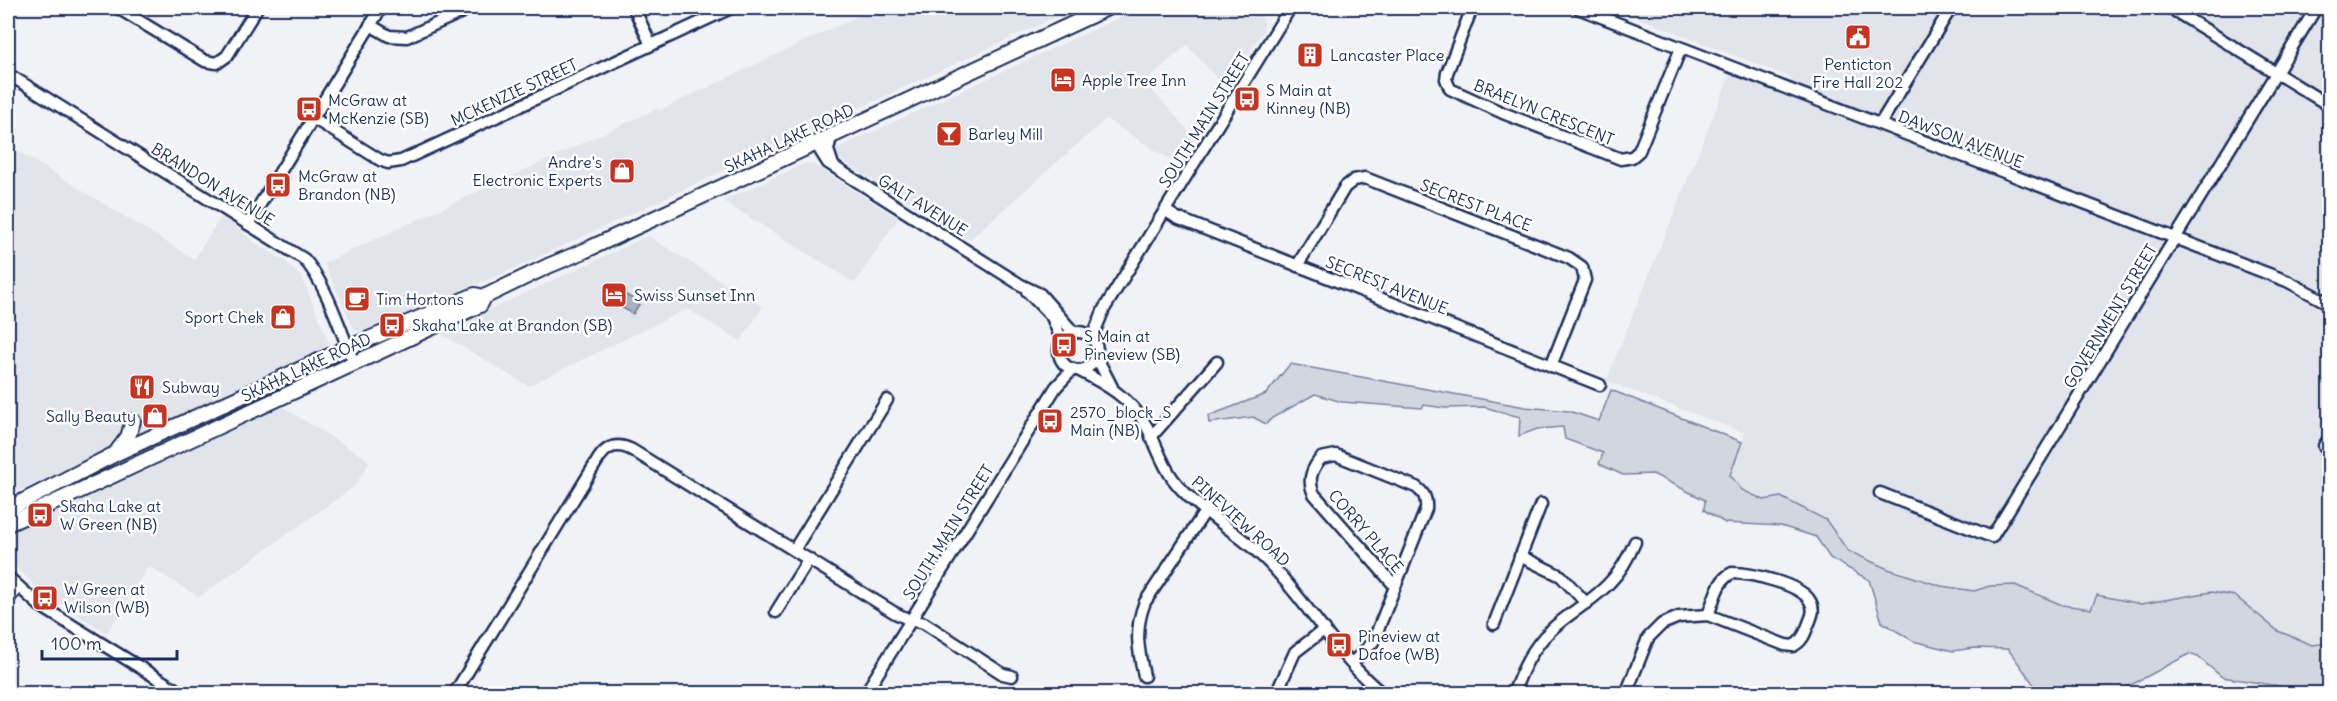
<svg xmlns="http://www.w3.org/2000/svg" width="2337" height="701" viewBox="0 0 2337 701" font-family="Delius,sans-serif">
	<rect width="100%" height="100%" fill="#f1f2f5"/>
	<filter id="ink" filterUnits="userSpaceOnUse"><feTurbulence type="fractalNoise" baseFrequency=".0167" numOctaves="2"/><feDisplacementMap in="SourceGraphic" scale="12" xChannelSelector="R" yChannelSelector="G"/><feConvolveMatrix kernelMatrix="1 2 1 2 8 2 1 2 1" color-interpolation-filters="sRGB"/></filter>
	<g filter="url(#ink)">
		<g fill="#e1e4ea">
			<polygon points="875,8 1075,8 504,273 363,331 358,331 353,327 324,263 656,109 660,110"/>
			<polygon points="1140,8 1250,8 1261,16 1264,22 1263,31 1226,89 1187,45 1145,82 1194,137 1177,164 1106,119 969,240 838,158 837,149 842,146"/>
			<polygon points="1613,8 2329,8 2329,643 2312,645 2278,631 2235,596 2211,592 2141,604 2097,595 2092,609 2062,605 2025,589 1990,586 1974,591 1941,586 1888,569 1848,551 1826,520 1764,500 1742,490 1730,475 1730,471 1745,433 1606,381 1730,75 1785,96 1792,78"/>
			<polygon points="8,145 194,259 221,217 229,222 257,244 285,261 302,278 329,342 324,348 8,496"/>
			<polygon points="806,163 812,164 898,218 855,283 723,201"/>
			<polygon points="648,236 763,307 741,341 687,309 528,386 440,333"/>
			<polygon points="281,406 367,459 369,463 355,486 199,597 148,566 107,633 41,592 8,559 8,534"/>
		</g>
		<polygon fill="#d2d6df" stroke="#76829e" stroke-width="1.5" points="1290,364 1525,407 1569,411 1599,421 1611,390 1742,442 1730,475 1742,490 1764,500 1781,497 1826,520 1848,551 1888,569 1941,586 1974,591 1990,586 2015,585 2062,605 2091,609 2097,595 2141,604 2211,592 2235,596 2278,631 2312,645 2329,643 2329,693 2295,693 2285,687 2222,677 2198,657 2189,654 2116,693 2067,693 2058,688 2037,689 2008,649 1974,648 1953,651 1913,641 1882,622 1869,580 1830,558 1816,537 1781,526 1725,523 1704,510 1705,500 1653,474 1623,475 1599,464 1603,453 1565,439 1563,427 1537,429 1519,436 1520,417 1484,407 1445,408 1424,405 1422,408 1342,402 1315,394 1272,418 1266,424 1253,417 1209,423 1208,416 1266,394"/>
		<polygon fill="#a8b0c2" stroke="#707c9a" stroke-width="1.5" points="621,292 640,303 633,314 614,303"/>
		<g fill="none" stroke-linecap="round" stroke-linejoin="round">
			<defs>
				<g id="minor">
					<polyline points="118,8 205,61 217,63 227,56 257,8"/>
					<polyline points="634,8 651,45"/>
					<polyline points="1472,8 1447,73 1446,79 1450,89 1503,113 1621,159 1632,157 1639,151 1681,48"/>
					<polyline points="1578,8 2287,281 2330,304"/>
					<polyline points="2170,8 2330,106"/>
					<polyline points="370,25 389,36 407,37 471,8"/>
					<path d="M8,74L304,259C326,283 341,332 354,363"/>
					<polyline points="313,118 380,160 388,163 401,161 731,8"/>
					<polyline points="1880,124 1951,8"/>
					<polyline points="831,137 828,150 833,165"/>
					<polyline points="816,144 828,163 1021,285 1040,294 1074,333"/>
					<polyline points="1166,211 1177,218 1600,385"/>
					<polyline points="248,224 381,8"/>
					<polyline points="1297,266 1345,187 1354,180 1365,178 1569,258 1582,267 1585,280 1551,366"/>
					<polyline points="1027,291 1052,317 1062,341"/>
					<circle cx="1078" cy="351" r="19"/>
					<polyline points="1092,338 1104,309 1290,8"/>
					<polyline points="1096,356 1112,387"/>
					<path d="M1078,370C1106,384 1131,398 1147,427C1156,444 1162,464 1173,479C1195,509 1240,533 1266,560C1306,599 1339,660 1383,694"/>
					<polyline points="1151,437 1217,362"/>
					<polyline points="2324,446 2330,437"/>
					<polyline points="1880,493 1992,537 2316,8"/>
					<polyline points="794,550 887,400"/>
					<polyline points="1520,556 1561,576 1586,603"/>
					<polyline points="8,577 39,605 183,694"/>
					<polyline points="8,599 18,588"/>
					<polyline points="776,612 809,559"/>
					<polyline points="1494,624 1541,504"/>
					<path d="M1352,663L1373,642L1426,509C1427,498 1424,493 1416,487L1336,455L1321,458C1312,469 1307,480 1314,494L1395,586"/>
					<path d="M1144,676C1138,649 1134,629 1145,602L1206,510"/>
					<path d="M454,694L599,458C608,445 618,443 632,450L895,613L910,620L924,623L1003,674L1012,676"/>
					<polyline points="865,694 1056,387 1073,369"/>
					<polyline points="1276,694 1295,652 1325,629"/>
					<path d="M1513,694C1522,670 1532,648 1550,631C1569,612 1594,601 1611,581C1622,570 1629,556 1635,542"/>
					<path d="M1626,694L1648,638L1662,624L1679,617L1708,615L1785,645L1793,646C1803,641 1805,633 1809,623C1812,616 1815,609 1810,601C1801,584 1750,573 1732,573C1717,580 1714,601 1708,615"/>
				</g>
				<g id="major">
					<polyline points="116,453 128,437 133,421"/>
					<polyline points="8,509 115,454 347,348 475,295 484,297"/>
					<polyline points="8,524 480,305 484,297 548,266 584,251 1107,8"/>
				</g>
			</defs>
			<use href="#minor" stroke="#1b2f5e" stroke-width="15"/>
			<use href="#major" stroke="#1b2f5e" stroke-width="18"/>
			<use href="#minor" stroke="#fff" stroke-width="10"/>
			<use href="#major" stroke="#fff" stroke-width="14"/>
		</g>
	</g>
	<defs>
		<symbol id="civic-square" viewBox="-11 -11 22 22"><rect x="-9" y="-9" width="18" height="18" rx="4" fill="#c8321e" stroke="#fff"/><path d="M-.6-6.5H3V-4.5H.6V-3L4-1V1h2V6H-6V1h2V-1L-.6-3ZM-1.2 2.5V6h2.4V2.5Z" fill="#fff"/></symbol>
		<symbol id="building-square" viewBox="-11 -11 22 22"><rect x="-9" y="-9" width="18" height="18" rx="4" fill="#c8321e" stroke="#fff"/><path d="M-4-6H4V6H1V3H-1V6H-4ZM-2.5-4.3h1.7v1.8h-1.7ZM.8-4.3h1.7v1.8H.8ZM-2.5-1h1.7V.8h-1.7ZM.8-1h1.7V.8H.8Z" fill="#fff"/></symbol>
		<symbol id="hotel-square" viewBox="-11 -11 22 22"><rect x="-9" y="-9" width="18" height="18" rx="4" fill="#c8321e" stroke="#fff"/><path d="M-6-4.5h1.5V1H6V5H4.5V3h-9V5H-6ZM-4 0a1.8 1.8 0 1 1 3.6 0ZM.5 0V-2.5h3Q6-2.5 6 0Z" fill="#fff"/></symbol>
		<symbol id="bus-square" viewBox="-11 -11 22 22"><rect x="-9" y="-9" width="18" height="18" rx="4" fill="#c8321e" stroke="#fff"/><path d="M-5-6H5V4H4V6H2V4H-2V6H-4V4H-5ZM-3.5-4V0h7V-4ZM-3.5 1.2v1.5H-2V1.2ZM2 1.2v1.5H3.5V1.2Z" fill="#fff"/></symbol>
		<symbol id="bar-square" viewBox="-11 -11 22 22"><rect x="-9" y="-9" width="18" height="18" rx="4" fill="#c8321e" stroke="#fff"/><path d="M-6-5H6L.8 .8V4.5H3.5V6h-7V4.5H-.8V.8Z" fill="#fff"/></symbol>
		<symbol id="shop-square" viewBox="-11 -11 22 22"><rect x="-9" y="-9" width="18" height="18" rx="4" fill="#c8321e" stroke="#fff"/><path d="M-5-2.5h2.3a2.7 3.5 0 0 1 5.4 0H5L5.5 6h-11ZM-1.5-2.5h3a1.5 2.3 0 0 0-3 0Z" fill="#fff"/></symbol>
		<symbol id="cafe-square" viewBox="-11 -11 22 22"><rect x="-9" y="-9" width="18" height="18" rx="4" fill="#c8321e" stroke="#fff"/><path d="M-5.5-4.5H6V0H3Q3 3.5 0 3.5H-2.5Q-5.5 3.5-5.5 0ZM3-3.2v2h1.7v-2ZM-6 4.5H4V6H-6Z" fill="#fff"/></symbol>
		<symbol id="restaurant-square" viewBox="-11 -11 22 22"><rect x="-9" y="-9" width="18" height="18" rx="4" fill="#c8321e" stroke="#fff"/><path d="M-5-6h1v4h1v-4h1v4h1v-4h1v5L-1.5 .5V6h-2V.5L-5-1ZM5-6V6H3V1.5H1.5Q1.5-4 5-6Z" fill="#fff"/></symbol>
	</defs>
	<g fill-rule="evenodd">
		<use href="#civic-square" x="1843" y="22" width="30" height="30"/>
		<use href="#building-square" x="1295" y="40" width="30" height="30"/>
		<use href="#hotel-square" x="1048" y="65" width="30" height="30"/>
		<use href="#bus-square" x="1232" y="84" width="30" height="30"/>
		<use href="#bus-square" x="294" y="94" width="30" height="30"/>
		<use href="#bar-square" x="934" y="119" width="30" height="30"/>
		<use href="#shop-square" x="607" y="156" width="30" height="30"/>
		<use href="#bus-square" x="263" y="170" width="30" height="30"/>
		<use href="#hotel-square" x="599" y="280" width="30" height="30"/>
		<use href="#cafe-square" x="342" y="284" width="30" height="30"/>
		<use href="#shop-square" x="268" y="302" width="30" height="30"/>
		<use href="#bus-square" x="377" y="310" width="30" height="30"/>
		<use href="#bus-square" x="1049" y="330" width="30" height="30"/>
		<use href="#restaurant-square" x="127" y="372" width="30" height="30"/>
		<use href="#shop-square" x="140" y="401" width="30" height="30"/>
		<use href="#bus-square" x="1035" y="406" width="30" height="30"/>
		<use href="#bus-square" x="25" y="500" width="30" height="30"/>
		<use href="#bus-square" x="30" y="583" width="30" height="30"/>
		<use href="#bus-square" x="1324" y="630" width="30" height="30"/>
	</g>
	<g text-anchor="middle" dominant-baseline="central" stroke-width="5" stroke-linejoin="round" paint-order="stroke">
		<g font-size="16" fill="#1b2f5e" stroke="#fff" text-anchor="start">
			<text x="1330" y="55">Lancaster Place</text>
			<text x="1858" y="64" text-anchor="middle">Penticton<tspan x="1858" dy="18">Fire Hall 202</tspan></text>
			<text x="1082" y="80">Apple Tree Inn</text>
			<text x="1266" y="90">S Main at<tspan x="1266" dy="18">Kinney (NB)</tspan></text>
			<text x="328" y="100">McGraw at<tspan x="328" dy="18">McKenzie (SB)</tspan></text>
			<text x="968" y="134">Barley Mill</text>
			<text x="602" y="162" text-anchor="end">Andre's<tspan x="602" dy="18">Electronic Experts</tspan></text>
			<text x="298" y="176">McGraw at<tspan x="298" dy="18">Brandon (NB)</tspan></text>
			<text x="634" y="295">Swiss Sunset Inn</text>
			<text x="376" y="299">Tim Hortons</text>
			<text x="264" y="317" text-anchor="end">Sport Chek</text>
			<text x="412" y="325">Skaha Lake at Brandon (SB)</text>
			<text x="1084" y="336">S Main at<tspan x="1084" dy="18">Pineview (SB)</tspan></text>
			<text x="162" y="387">Subway</text>
			<text x="1070" y="412">2570_block_S<tspan x="1070" dy="18">Main (NB)</tspan></text>
			<text x="136" y="416" text-anchor="end">Sally Beauty</text>
			<text x="60" y="506">Skaha Lake at<tspan x="60" dy="18">W Green (NB)</tspan></text>
			<text x="64" y="589">W Green at<tspan x="64" dy="18">Wilson (WB)</tspan></text>
			<text x="1358" y="636">Pineview at<tspan x="1358" dy="18">Dafoe (WB)</tspan></text>
		</g>
		<g font-size="16" fill="#1b2f5e" stroke="#fff">
			<text transform="translate(514 92) rotate(-25)">MCKENZIE STREET</text>
			<text transform="translate(1544 112) rotate(22)">BRAELYN CRESCENT</text>
			<text transform="translate(1204 120) rotate(-58)">SOUTH MAIN STREET</text>
			<text transform="translate(789 138) rotate(-25)">SKAHA LAKE ROAD</text>
			<text transform="translate(1961 139) rotate(21)">DAWSON AVENUE</text>
			<text transform="translate(213 184) rotate(32)">BRANDON AVENUE</text>
			<text transform="translate(923 205) rotate(32)">GALT AVENUE</text>
			<text transform="translate(1476 205) rotate(21)">SECREST PLACE</text>
			<text transform="translate(1387 285) rotate(22)">SECREST AVENUE</text>
			<text transform="translate(2110 316) rotate(-59)">GOVERNMENT STREET</text>
			<text transform="translate(306 367) rotate(-25)">SKAHA LAKE ROAD</text>
			<text transform="translate(1241 521) rotate(42)">PINEVIEW ROAD</text>
			<text transform="translate(1366 531) rotate(49)">CORRY PLACE</text>
			<text transform="translate(948 532) rotate(-58)">SOUTH MAIN STREET</text>
		</g>
	</g>
	<rect width="2337" height="701" fill="none" stroke="#fff" stroke-width="30"/>
	<rect x="15" y="15" width="2307" height="671" fill="none" stroke="#1b2f5e" stroke-width="2" filter="url(#ink)"/>
	<path d="M42 650v9h135v-9" fill="none" stroke="#1b2f5e" stroke-width="3"/>
	<text x="51" y="650" font-size="18" fill="#1b2f5e" stroke="#ffffff" stroke-width="4.5" paint-order="stroke">100 m</text>
</svg>
